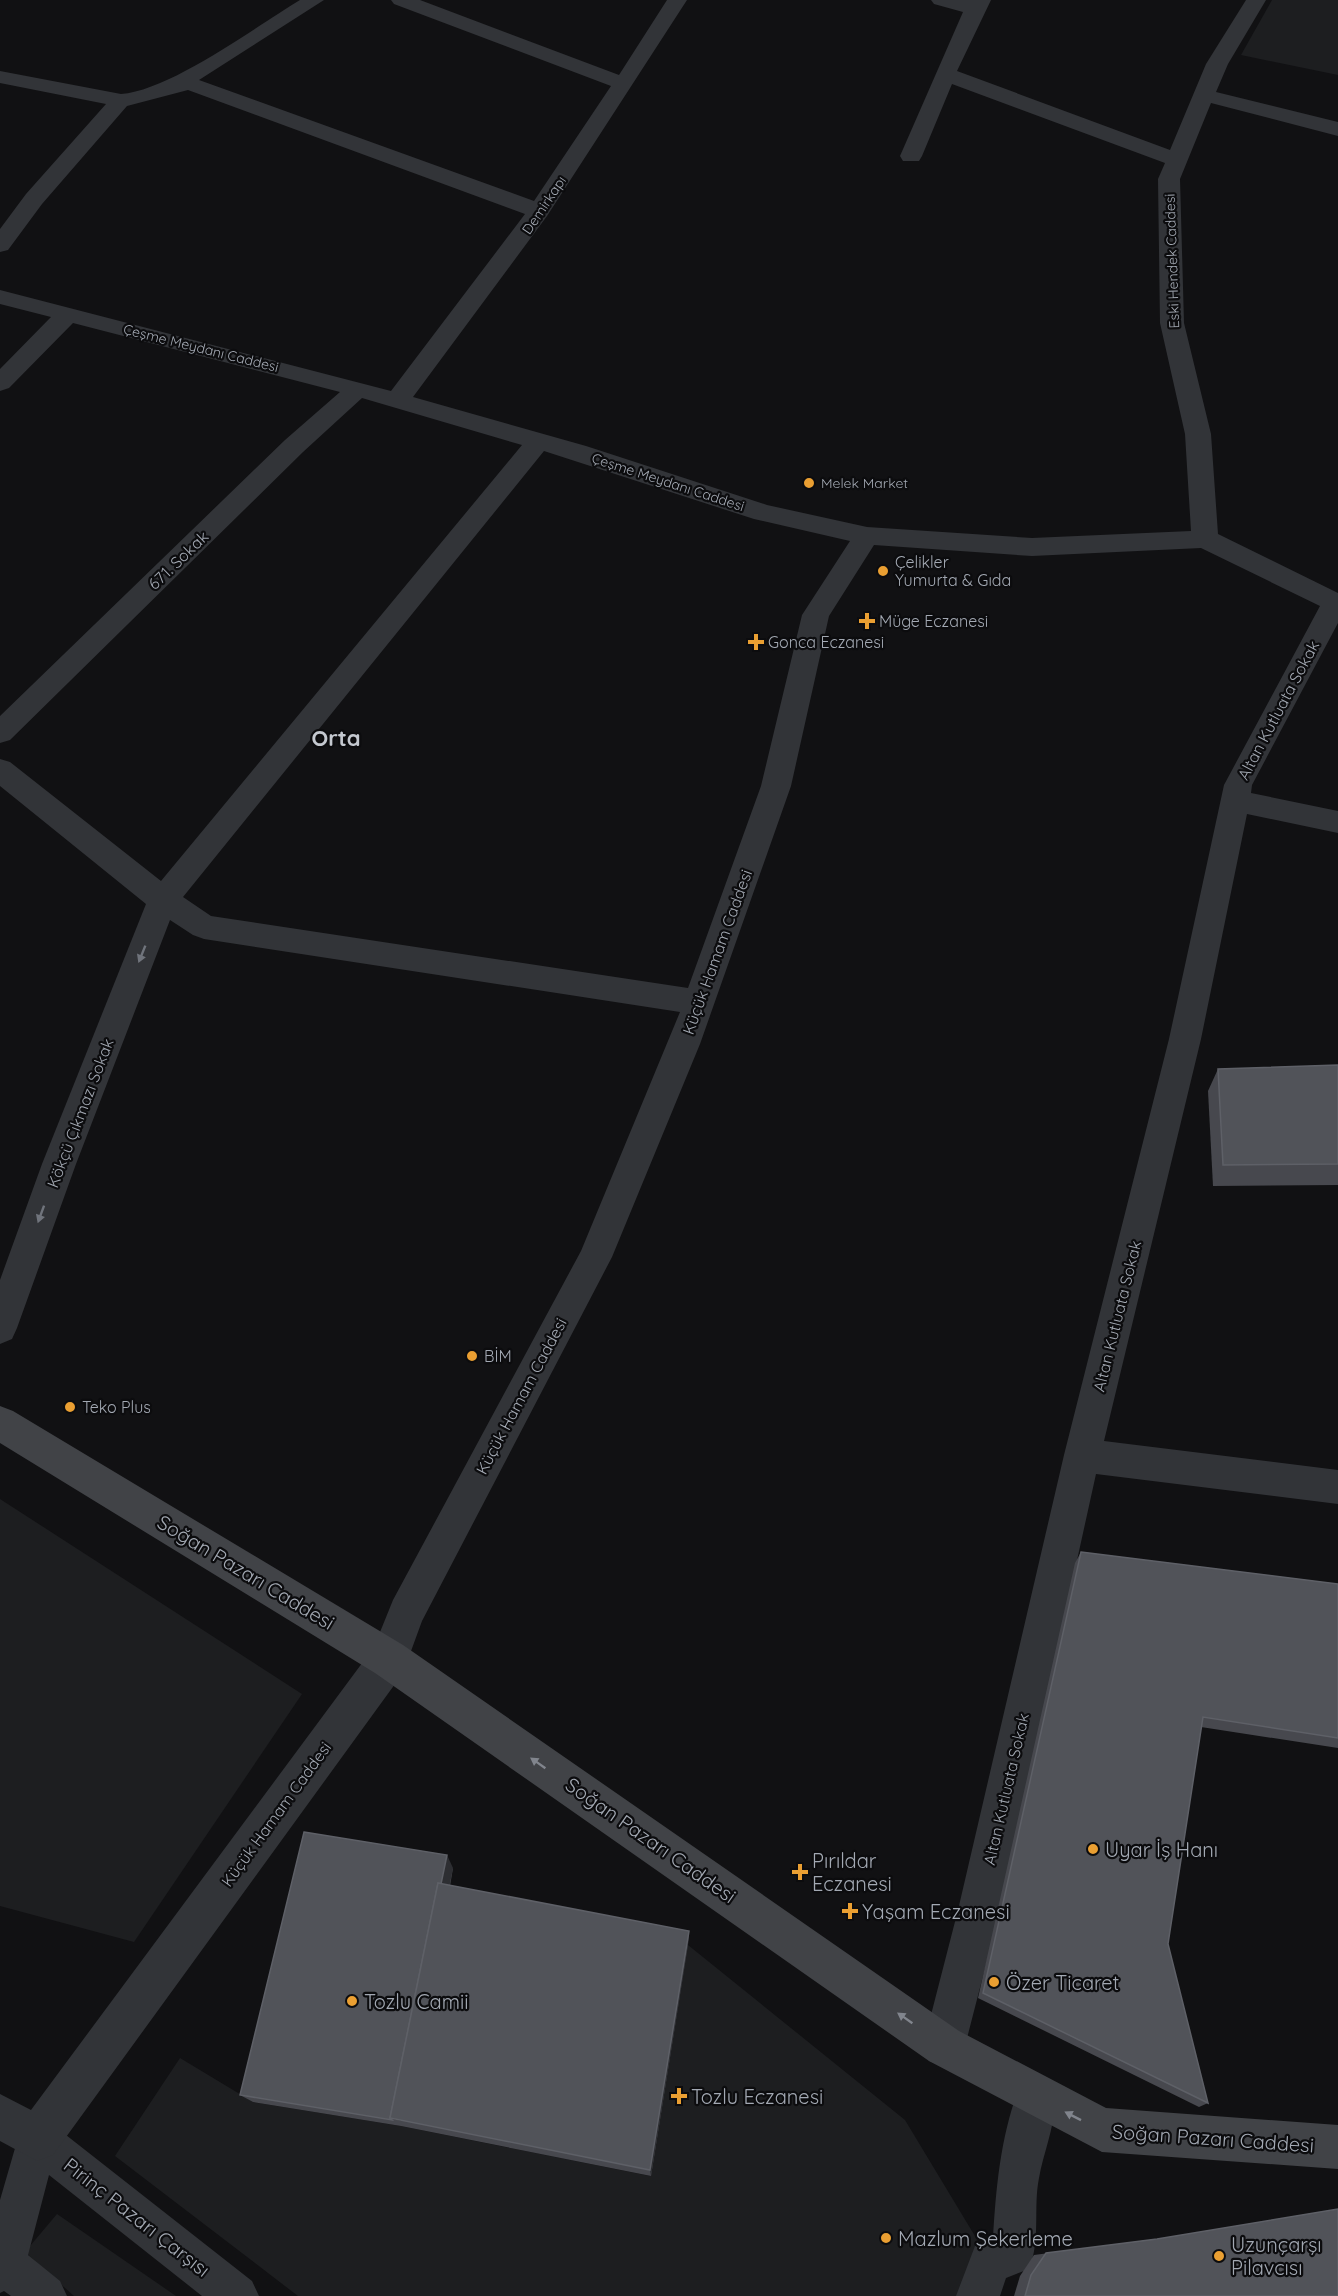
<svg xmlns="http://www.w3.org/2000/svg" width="1338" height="2296" viewBox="0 0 1338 2296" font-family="Quicksand,sans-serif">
	<rect width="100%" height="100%" fill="#111113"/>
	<g fill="#1d1e20">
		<polygon points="1272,0 1338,0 1338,75 1241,55"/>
		<polygon points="0,1499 302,1694 134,1942 0,1906"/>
		<polygon points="688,1945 905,2120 990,2261 962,2296 298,2296 115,2156 180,2058 253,2102 401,2126 650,2176"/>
		<polygon points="57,2214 176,2296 74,2296 25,2252"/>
	</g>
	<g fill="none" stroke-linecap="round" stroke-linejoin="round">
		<g fill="#323438" fill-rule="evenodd">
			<path d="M1036,2077L1051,2083C1062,2112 1044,2148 1039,2178C1033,2208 1041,2240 1029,2269L1006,2278L1000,2296H956L975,2246L993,2238C996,2186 1001,2132 1021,2083Z"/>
			<polygon points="37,2118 52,2124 252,2281 259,2296 202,2296 49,2175 28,2255 60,2281 67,2296 11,2296 4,2291 0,2293 0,2200 22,2124"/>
		</g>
		<path fill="#323438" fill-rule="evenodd" d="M300,0H324L199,80L534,201L611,86L394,4L391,0H420L619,75L667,0H687L547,216L413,397L586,446L767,505L867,527L1032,538L1191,531L1185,434L1160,323L1158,179L1165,163L952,84L922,156L919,161H903L900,156L963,12L934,4L931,0H991L957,71L1170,150L1206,64L1246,0H1266L1228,64L1216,92L1338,122V136L1211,103L1180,179L1184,323L1211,434L1218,534L1338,593V623L1252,785L1251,793L1338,811V833L1247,814L1201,1039L1104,1441L1338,1470V1504L1096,1474L1000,1910L965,2046L959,2061L944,2067L929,2061L923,2046L958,1910L1064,1455L1169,1039L1224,785L1320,606L1201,548L1032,556L874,545L829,616L791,786L700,1044L612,1257L422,1621L403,1673L53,2155L37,2161L0,2141V2094L31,2110L374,1647L393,1600L581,1251L680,1012L204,939L193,935L170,920L76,1164L17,1328L12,1339L0,1344V1280L42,1164L146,904L0,786V759L10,762L161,881L522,445L362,398L303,452L10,740L0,743V716L285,440L340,392L73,323L9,388L0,391V369L51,317L0,304V290L391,391L525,214L188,90L127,106L42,204L8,250L0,252V229L26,194L106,104L0,83V71L121,94C171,90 255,27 300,0ZM544,451L754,519L850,541L802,615L761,786L688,988L211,916L183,897Z"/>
		<polygon fill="#414347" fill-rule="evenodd" points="0,1406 13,1411 403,1645 959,2031 1106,2108 1338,2125 1338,2169 1102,2152 929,2061 375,1673 0,1443"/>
	</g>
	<g fill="#47484e">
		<polygon points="1338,1065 1338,1185 1213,1186 1208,1091 1218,1069"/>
		<polygon points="1081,1552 1338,1584 1338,1748 1201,1727 1168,1944 1208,2103 1199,2107 978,1998 1075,1563"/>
		<polygon points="453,1868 450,1886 689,1931 688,1945 651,2176 401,2126 253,2102 240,2095"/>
		<polygon points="1156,2239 1338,2296 1014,2296 1020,2276 1034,2255"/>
	</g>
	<g fill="#2d2e32">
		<polygon points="447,1855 453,1868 402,2121 393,2119"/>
		<polygon points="689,1931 688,1945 651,2176 650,2170"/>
	</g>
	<g fill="#515359" stroke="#5e6067" stroke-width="1.5">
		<polygon points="1338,1065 1338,1164 1223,1165 1218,1069"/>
		<polygon points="1081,1552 1338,1584 1338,1738 1203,1717 1168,1944 1208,2103 983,1993"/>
		<polygon points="304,1832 447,1855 441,1884 438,1883 390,2118 392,2120 240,2095"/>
		<polygon points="438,1883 689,1931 650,2170 390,2118"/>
		<polygon points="1338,2209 1338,2296 1025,2296 1031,2275 1046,2253 1157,2239"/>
	</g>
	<defs><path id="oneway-solid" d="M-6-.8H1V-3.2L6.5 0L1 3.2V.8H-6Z" transform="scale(1.5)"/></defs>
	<g fill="#70747c">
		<use href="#oneway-solid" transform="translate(142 954) rotate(112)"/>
		<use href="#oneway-solid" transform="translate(41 1214) rotate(110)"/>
	</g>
	<g fill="#81858d">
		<use href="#oneway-solid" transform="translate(538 1763) rotate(-145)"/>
		<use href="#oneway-solid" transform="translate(905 2018) rotate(-145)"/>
		<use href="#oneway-solid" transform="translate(1073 2116) rotate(-153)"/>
	</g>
	<g fill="#ea9f32" stroke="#0c0c0e" stroke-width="2">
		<circle cx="809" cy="483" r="6"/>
		<circle cx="883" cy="571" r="6"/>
		<path d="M864 612h6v6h6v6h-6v6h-6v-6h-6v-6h6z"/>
		<path d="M753 633h6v6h6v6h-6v6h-6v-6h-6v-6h6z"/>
		<circle cx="472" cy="1356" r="6"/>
		<circle cx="70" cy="1407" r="6"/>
		<circle cx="1093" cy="1849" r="6"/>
		<path d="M797 1863h6v6h6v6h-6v6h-6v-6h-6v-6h6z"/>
		<path d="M847 1902h6v6h6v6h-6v6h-6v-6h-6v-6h6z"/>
		<circle cx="994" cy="1982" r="6"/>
		<circle cx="352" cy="2001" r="6"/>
		<path d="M676 2087h6v6h6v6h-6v6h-6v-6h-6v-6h6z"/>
		<circle cx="886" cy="2238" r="6"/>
		<circle cx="1219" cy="2256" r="6"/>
	</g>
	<g text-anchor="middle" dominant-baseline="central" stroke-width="4.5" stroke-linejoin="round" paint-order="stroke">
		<g font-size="14" fill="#a3a9b3" stroke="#0c0c0e">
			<text transform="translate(544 205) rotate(-56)">Demirkapı</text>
			<text transform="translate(1172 261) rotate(-92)">Eski Hendek Caddesi</text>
			<text transform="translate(201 348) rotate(14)">Çeşme Meydanı Caddesi</text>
			<text transform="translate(668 482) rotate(18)">Çeşme Meydanı Caddesi</text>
		</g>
		<g font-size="14" fill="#a3a9b3" stroke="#0c0c0e" text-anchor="start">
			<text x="821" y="483">Melek Market</text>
		</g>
		<g font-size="16" fill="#a3a9b3" stroke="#0c0c0e">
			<text transform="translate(178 560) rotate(-44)">671. Sokak</text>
			<text transform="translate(1278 710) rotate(-62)">Altan Kutluata Sokak</text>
			<text transform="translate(717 952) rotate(-70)">Küçük Hamam Caddesi</text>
			<text transform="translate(80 1113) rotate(-69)">Kökçü Çıkmazı Sokak</text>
			<text transform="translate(1117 1316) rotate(-76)">Altan Kutluata Sokak</text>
			<text transform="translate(521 1396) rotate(-62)">Küçük Hamam Caddesi</text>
			<text transform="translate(1006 1789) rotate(-77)">Altan Kutluata Sokak</text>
			<text transform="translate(276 1814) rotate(-54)">Küçük Hamam Caddesi</text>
		</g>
		<g font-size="16" fill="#a3a9b3" stroke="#0c0c0e" text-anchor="start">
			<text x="895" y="562">Çelikler<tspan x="895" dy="18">Yumurta &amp; Gıda</tspan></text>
			<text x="879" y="621">Müge Eczanesi</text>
			<text x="768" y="642">Gonca Eczanesi</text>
			<text x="484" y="1356">BİM</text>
			<text x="82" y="1407">Teko Plus</text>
		</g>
		<g font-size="20" fill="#a3a9b3" stroke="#0c0c0e">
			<text transform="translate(246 1572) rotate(31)">Soğan Pazarı Caddesi</text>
			<text transform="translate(651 1840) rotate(35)">Soğan Pazarı Caddesi</text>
			<text transform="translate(1213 2138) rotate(4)">Soğan Pazarı Caddesi</text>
			<text transform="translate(137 2217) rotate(38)">Pirinç Pazarı Çarşısı</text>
		</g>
		<g font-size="20" fill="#a3a9b3" stroke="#0c0c0e" text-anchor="start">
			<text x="1105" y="1849">Uyar İş Hanı</text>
			<text x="812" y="1860">Pırıldar<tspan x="812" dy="23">Eczanesi</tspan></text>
			<text x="862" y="1911">Yaşam Eczanesi</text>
			<text x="1006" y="1982">Özer Ticaret</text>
			<text x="364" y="2001">Tozlu Camii</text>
			<text x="691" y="2096">Tozlu Eczanesi</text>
			<text x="898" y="2238">Mazlum Şekerleme</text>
			<text x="1231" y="2244">Uzunçarşı<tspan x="1231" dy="23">Pilavcısı</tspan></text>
		</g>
		<g font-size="22" font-weight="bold" fill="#c4c8cf" stroke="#0c0c0e">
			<text x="336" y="738">Orta</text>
		</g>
	</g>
</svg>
